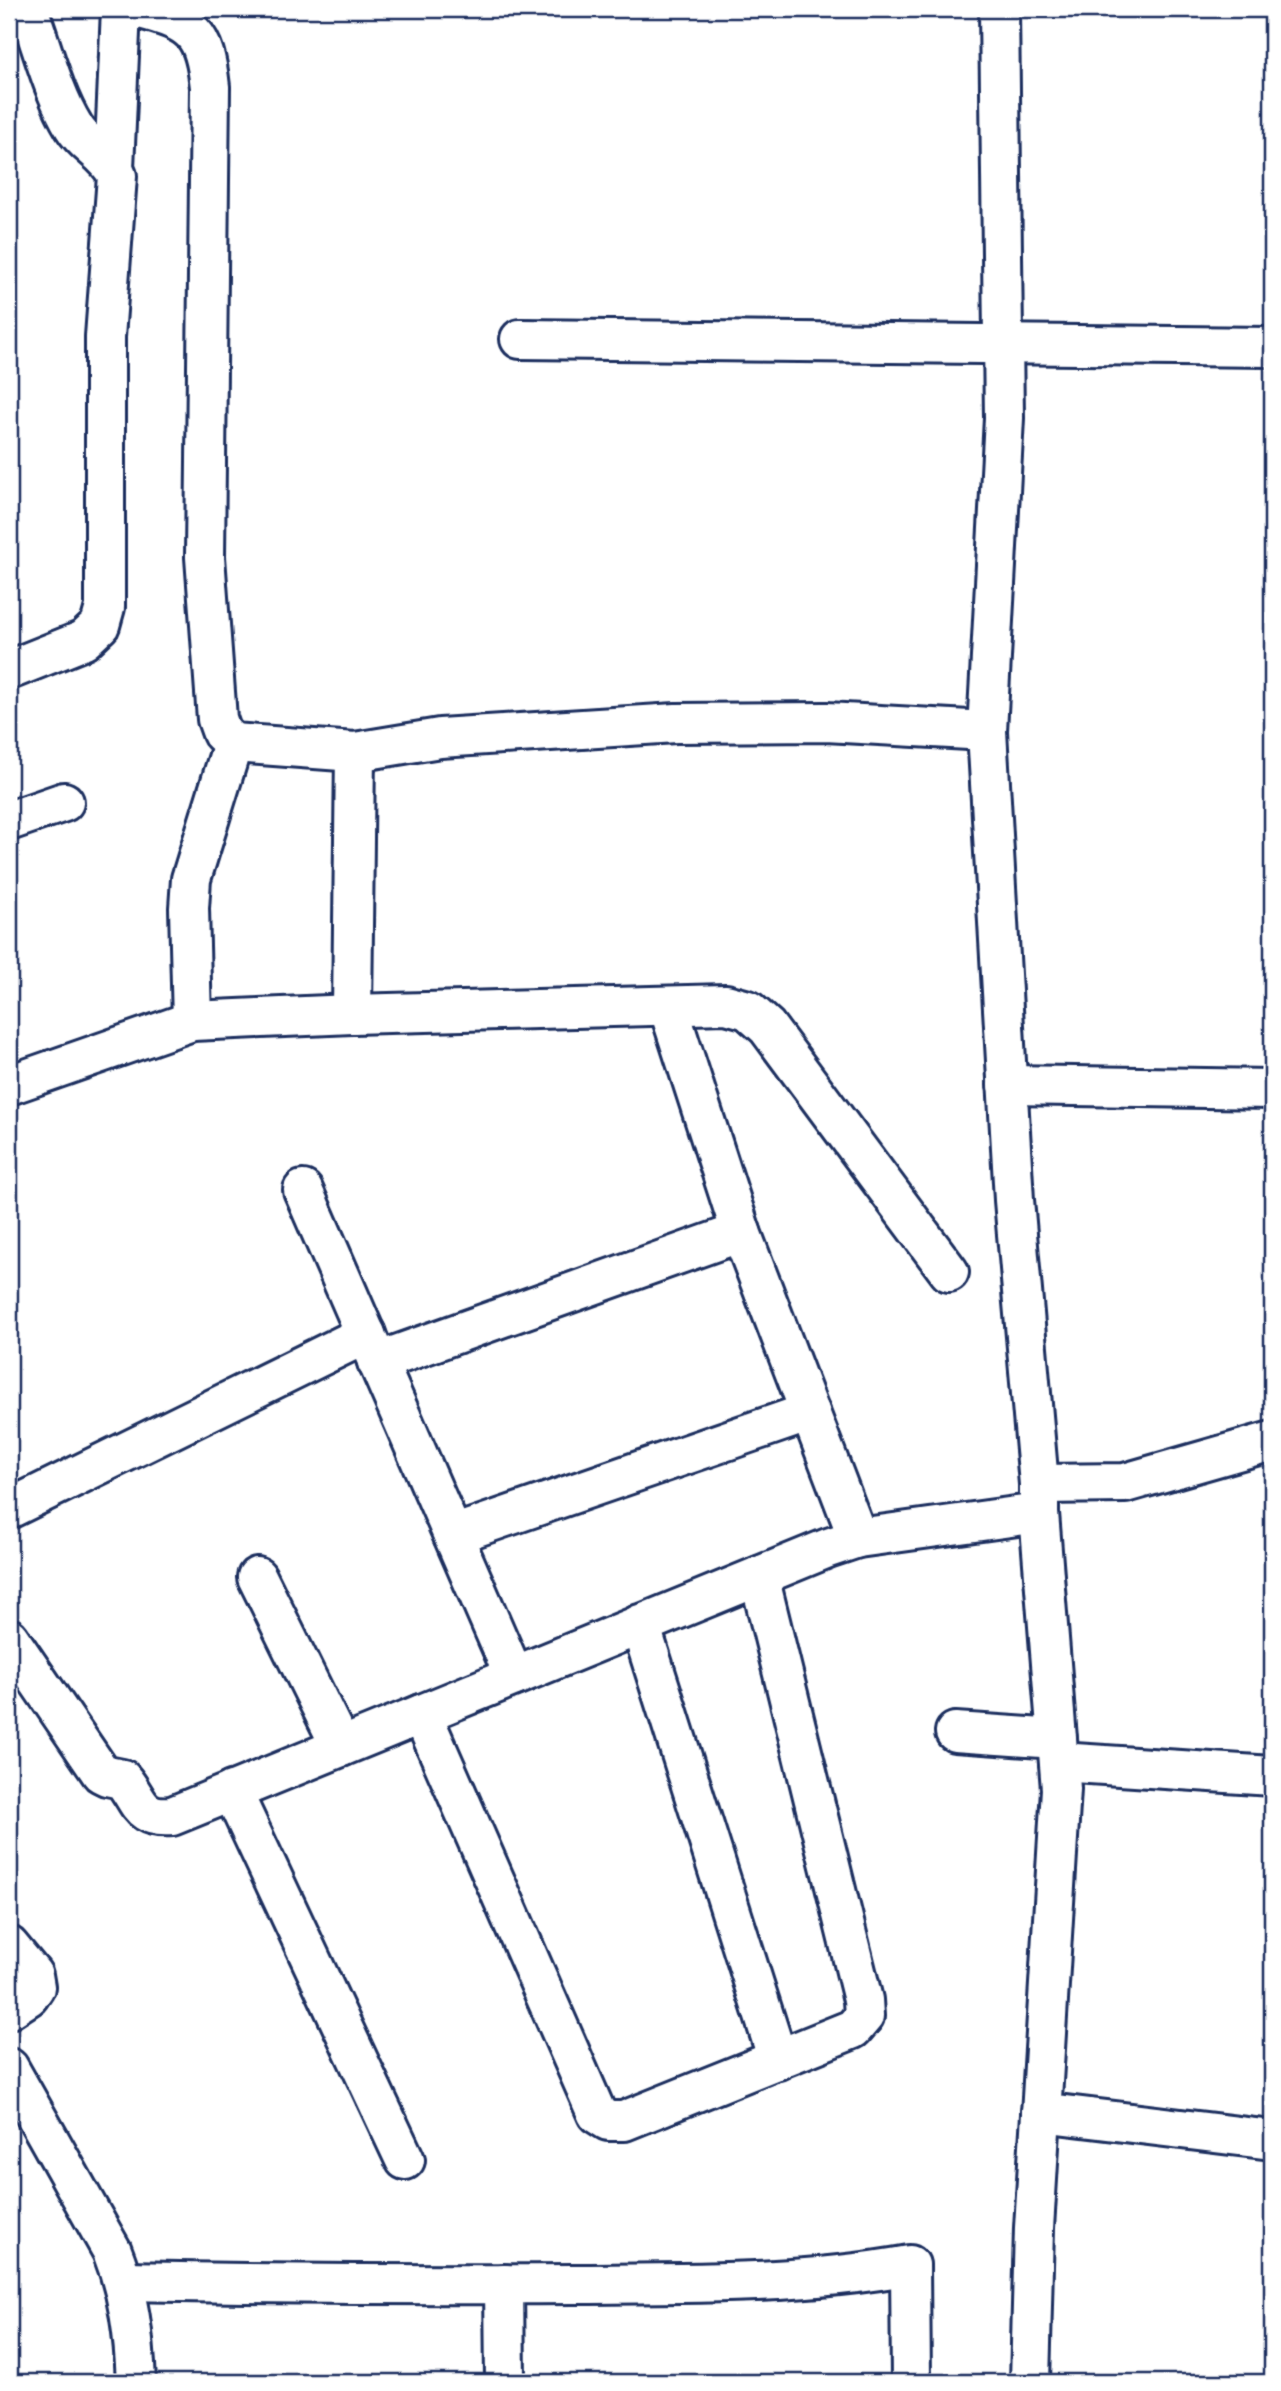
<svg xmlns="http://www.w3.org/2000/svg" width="1281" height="2391" viewBox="0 0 1281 2391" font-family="Dekko,sans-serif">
	<rect width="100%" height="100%" fill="#fff"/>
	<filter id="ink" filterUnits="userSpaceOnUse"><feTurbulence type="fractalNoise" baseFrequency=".0143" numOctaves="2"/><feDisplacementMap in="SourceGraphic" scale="14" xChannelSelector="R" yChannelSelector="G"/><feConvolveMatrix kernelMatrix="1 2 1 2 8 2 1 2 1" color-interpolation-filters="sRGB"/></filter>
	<g filter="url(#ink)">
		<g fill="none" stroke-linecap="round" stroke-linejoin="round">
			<defs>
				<g id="minor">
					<path d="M140,9C193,23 204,32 210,87L205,557L217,719L222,733L233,743L355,752L440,738L676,723L826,722L987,731"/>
					<polyline points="999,9 1004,418 987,731 1014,1200 1039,1484 1039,1513 1061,1789 1034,2228 1030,2382"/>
					<polyline points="114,168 121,9"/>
					<polyline points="520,339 1272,347"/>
					<path d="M9,670L84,640L100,625L105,607V337L117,176C109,155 85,146 74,127C53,93 42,46 28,9"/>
					<polyline points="9,821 64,802"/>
					<polyline points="668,1006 741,1232 858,1538"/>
					<polyline points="352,1014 355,752"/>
					<polyline points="192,1021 189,908 191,879 233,743"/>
					<polyline points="9,1085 192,1021 352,1014 726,1004 748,1010 767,1027 949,1272"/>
					<polyline points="1007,1085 1272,1089"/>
					<polyline points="303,1190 514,1676"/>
					<polyline points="377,1362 741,1232"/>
					<polyline points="1039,1484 1125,1483 1272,1441"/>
					<polyline points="9,1509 366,1334"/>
					<polyline points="453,1535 810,1412"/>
					<polyline points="257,1577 341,1747"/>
					<polyline points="640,1624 778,2060"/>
					<path d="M9,1638L101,1773L107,1776L122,1779C141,1801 137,1819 172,1816L828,1548L858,1538L1039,1513"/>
					<polyline points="422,1714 597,2114 608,2121 624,2121 853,2029 864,2016 863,2000 759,1576"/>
					<polyline points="955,1732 1057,1739"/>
					<polyline points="1059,1762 1272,1776"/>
					<polyline points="232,1791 405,2160"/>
					<polyline points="9,1946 33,1975 35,1987 29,1996 9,2009"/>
					<path d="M9,2068L112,2251C129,2294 134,2336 136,2382"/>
					<polyline points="1041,2112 1272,2140"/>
					<path d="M124,2281C274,2284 423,2285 573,2284C685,2283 800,2285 910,2265L911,2382"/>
					<polyline points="504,2284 505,2382"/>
				</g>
			</defs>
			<use href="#minor" stroke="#1b2f5e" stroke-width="44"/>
			<use href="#minor" stroke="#fff" stroke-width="38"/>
		</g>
	</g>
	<rect width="1281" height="2391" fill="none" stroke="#fff" stroke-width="35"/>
	<rect x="18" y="18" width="1246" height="2356" fill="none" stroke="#1b2f5e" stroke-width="2.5" filter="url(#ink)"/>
</svg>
